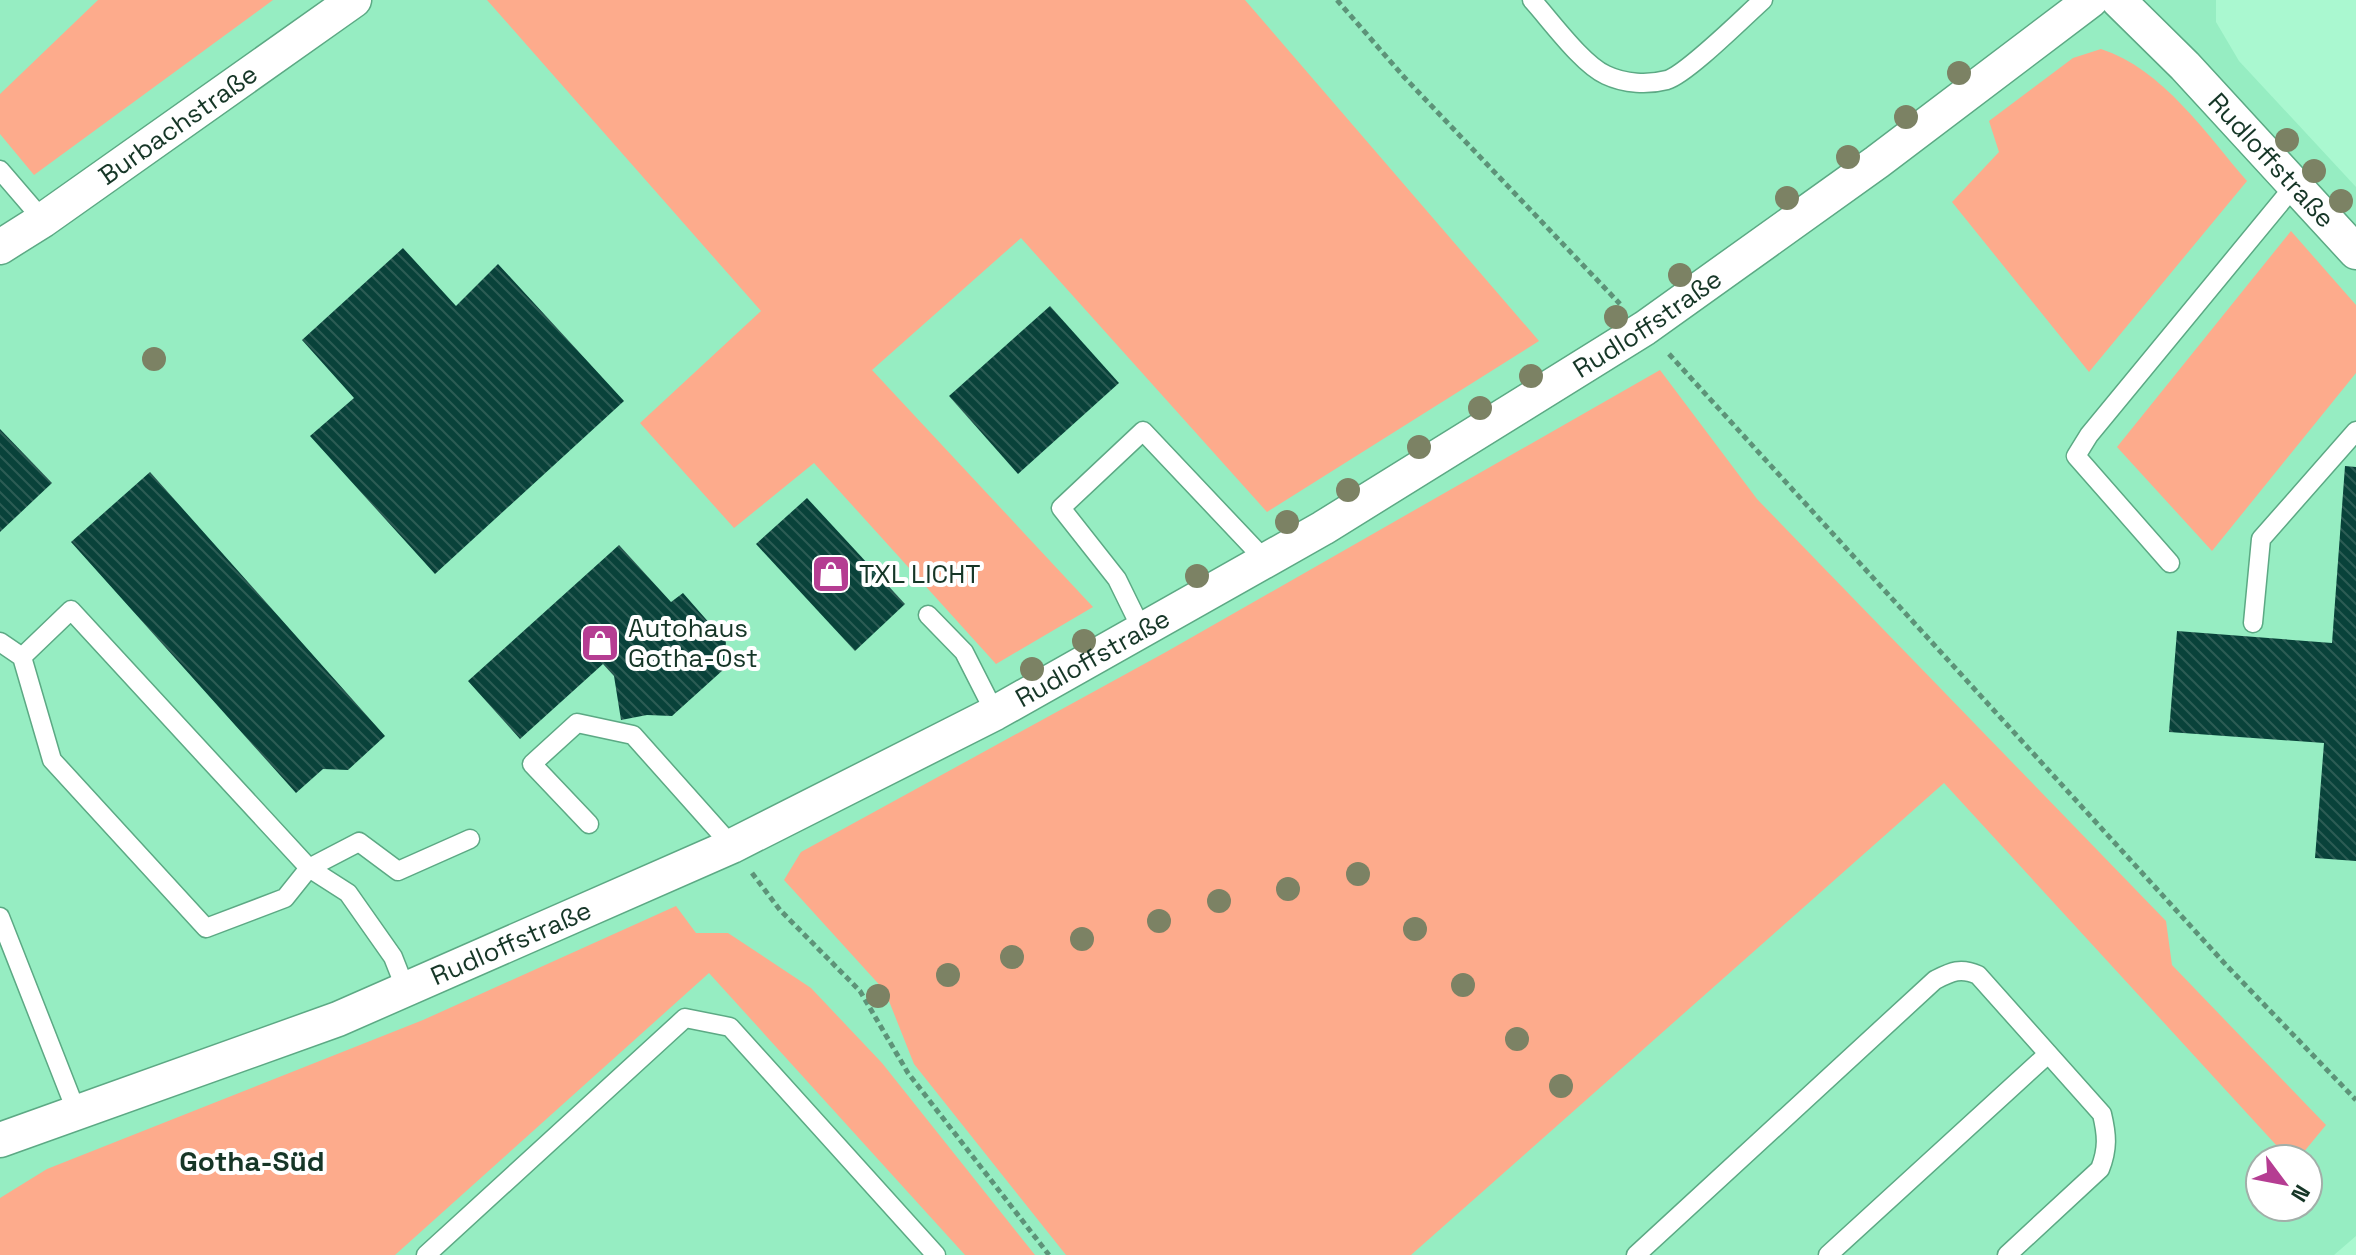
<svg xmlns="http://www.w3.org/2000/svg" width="2356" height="1255" viewBox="0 0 2356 1255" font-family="'Space Grotesk',sans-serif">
	<defs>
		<pattern id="building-back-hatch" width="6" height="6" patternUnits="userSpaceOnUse" patternTransform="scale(2)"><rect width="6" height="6" fill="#09423a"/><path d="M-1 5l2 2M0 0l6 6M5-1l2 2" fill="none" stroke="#2c5c54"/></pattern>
	</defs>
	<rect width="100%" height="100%" fill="#aaf8d0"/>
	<path fill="#96edc2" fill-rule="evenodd" d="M0,0H2216V22L2239,61L2356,187V1236L2334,1255H0ZM2260,1159H2308V1207H2260Z"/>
	<g fill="#fdab8c">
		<polygon points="98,0 273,0 34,175 0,134 0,94"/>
		<polygon points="487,0 1245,0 1539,341 1267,512 1021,238 872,370 1093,607 996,664 814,463 734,528 640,423 761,311"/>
		<path d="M2101,49C2163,69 2206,134 2247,181L2089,372L1952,202L1999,152L1989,121L2073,58Z"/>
		<polygon points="2291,231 2356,305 2356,373 2212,551 2117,447"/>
		<polygon points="1660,370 1757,499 2166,921 2172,965 2326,1125 2298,1159 2289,1159 1944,783 1411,1255 1066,1255 914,1064 885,991 784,880 801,852 1166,652"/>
		<polygon points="676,906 696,933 728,933 811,988 882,1063 1035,1255 965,1255 709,973 395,1255 0,1255 0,1198 47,1169 423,1020"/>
	</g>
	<g fill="url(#building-back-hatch)">
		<polygon points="403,248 456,306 498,264 624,401 435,574 310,436 354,398 302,340"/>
		<polygon points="1050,306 1119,383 1018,474 949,396"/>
		<polygon points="0,429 52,483 0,532"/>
		<polygon points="2345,466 2356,467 2356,861 2315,858 2324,743 2169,732 2177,631 2332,643"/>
		<polygon points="150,472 385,736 348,770 323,769 296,793 71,542"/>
		<polygon points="807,498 905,604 855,651 756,544"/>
		<polygon points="619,545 671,602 683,593 726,642 723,670 672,716 647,715 621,720 614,676 603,664 520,739 468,681"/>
	</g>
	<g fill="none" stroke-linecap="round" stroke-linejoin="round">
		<defs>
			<g id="lane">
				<path d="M1532,0C1551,21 1582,64 1606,75C1625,84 1648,85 1667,80C1687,74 1744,17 1763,0"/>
				<polyline points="0,170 43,220"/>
				<polyline points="2170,563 2076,456 2089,435 2295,185"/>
				<polyline points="928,615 964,652 995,713"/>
				<polyline points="2253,623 2261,539 2356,431"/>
				<polyline points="1142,630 1117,579 1061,508 1143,431 1265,560"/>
				<polyline points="0,642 22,657 52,760 206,928 285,898 309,868 71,610 22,657"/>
				<polyline points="589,824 532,764 577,723 633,735 732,846"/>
				<polyline points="0,917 77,1113"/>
				<polyline points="406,990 393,957 348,893 309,868 359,842 398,871 470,839"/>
				<polyline points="426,1255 685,1018 730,1027 936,1255"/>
				<path d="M1636,1255L1935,980C1951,972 1960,967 1978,975L2102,1114C2107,1135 2108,1149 2100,1169L2007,1255"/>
				<polyline points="1828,1255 2048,1054"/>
			</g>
			<g id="street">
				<path id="s1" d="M2118,0L2185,66L2356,252"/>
				<path id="s2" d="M0,247L43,220L354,0"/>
				<path id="s3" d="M0,1140L338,1019L732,846L995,713L1323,528L1645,328L1877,162L2091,0"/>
			</g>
		</defs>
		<use href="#lane" stroke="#5ca984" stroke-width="21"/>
		<use href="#street" stroke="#5ca984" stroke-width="37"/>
		<g stroke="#5d9378" stroke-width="5" stroke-dasharray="6 4" stroke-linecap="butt">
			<polyline points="1337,0 1404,77 1620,304"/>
			<polyline points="1669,354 2227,966 2356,1100"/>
			<polyline points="752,873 780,910 860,991 908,1073 1049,1255"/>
		</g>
		<use href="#lane" stroke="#fff" stroke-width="18"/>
		<use href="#street" stroke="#fff" stroke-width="34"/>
	</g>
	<g fill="#7c8264">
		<circle cx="1959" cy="73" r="12"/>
		<circle cx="1906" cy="117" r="12"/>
		<circle cx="2287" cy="140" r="12"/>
		<circle cx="1848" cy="157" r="12"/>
		<circle cx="2314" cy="171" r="12"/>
		<circle cx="1787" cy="198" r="12"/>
		<circle cx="2341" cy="201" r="12"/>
		<circle cx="1680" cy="275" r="12"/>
		<circle cx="1616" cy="317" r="12"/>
		<circle cx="154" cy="359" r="12"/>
		<circle cx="1531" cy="376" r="12"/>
		<circle cx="1480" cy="408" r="12"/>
		<circle cx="1419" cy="447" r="12"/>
		<circle cx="1348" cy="490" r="12"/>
		<circle cx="1287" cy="522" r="12"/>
		<circle cx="1197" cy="576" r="12"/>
		<circle cx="1084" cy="641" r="12"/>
		<circle cx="1032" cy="669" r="12"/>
		<circle cx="1358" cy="874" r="12"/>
		<circle cx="1288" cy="889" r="12"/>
		<circle cx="1219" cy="901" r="12"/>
		<circle cx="1159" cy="921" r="12"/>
		<circle cx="1415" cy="929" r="12"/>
		<circle cx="1082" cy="939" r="12"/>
		<circle cx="1012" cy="957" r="12"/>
		<circle cx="948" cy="975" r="12"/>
		<circle cx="1463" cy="985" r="12"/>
		<circle cx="878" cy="996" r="12"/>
		<circle cx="1517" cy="1039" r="12"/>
		<circle cx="1561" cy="1086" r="12"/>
	</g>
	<defs>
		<symbol id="shop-square" viewBox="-11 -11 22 22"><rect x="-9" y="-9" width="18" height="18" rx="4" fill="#b53d92" stroke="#fff"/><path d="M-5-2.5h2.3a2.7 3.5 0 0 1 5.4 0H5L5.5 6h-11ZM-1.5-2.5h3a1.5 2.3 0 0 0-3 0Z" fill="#fff"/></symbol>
	</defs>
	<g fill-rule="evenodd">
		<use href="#shop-square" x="809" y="552" width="44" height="44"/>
		<use href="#shop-square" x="578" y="621" width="44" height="44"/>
	</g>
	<g text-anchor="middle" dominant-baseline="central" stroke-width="8" stroke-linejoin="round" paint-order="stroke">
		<g font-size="26" fill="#163627" stroke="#fff">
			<text stroke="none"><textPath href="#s2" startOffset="216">Burbachstraße</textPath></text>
			<text stroke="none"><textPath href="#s1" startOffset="222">Rudloffstraße</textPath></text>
			<text stroke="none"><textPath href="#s3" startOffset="1844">Rudloffstraße</textPath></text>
			<text stroke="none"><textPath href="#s3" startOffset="1196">Rudloffstraße</textPath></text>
			<text stroke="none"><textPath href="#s3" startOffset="548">Rudloffstraße</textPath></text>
		</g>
		<g font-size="26" fill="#163627" stroke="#fff" text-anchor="start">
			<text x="859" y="574">TXL LICHT</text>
			<text x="628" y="628">Autohaus<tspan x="628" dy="30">Gotha-Ost</tspan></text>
		</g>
		<g font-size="28" font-weight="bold" fill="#163627" stroke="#fff">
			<text x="252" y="1161">Gotha-Süd</text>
		</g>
	</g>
	<g transform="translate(2284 1183) rotate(122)"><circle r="38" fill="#ffffff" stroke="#a2afa9" stroke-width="2"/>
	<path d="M0-6L14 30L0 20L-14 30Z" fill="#b53d92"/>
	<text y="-12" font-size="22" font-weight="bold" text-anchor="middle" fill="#163627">N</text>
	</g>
</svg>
